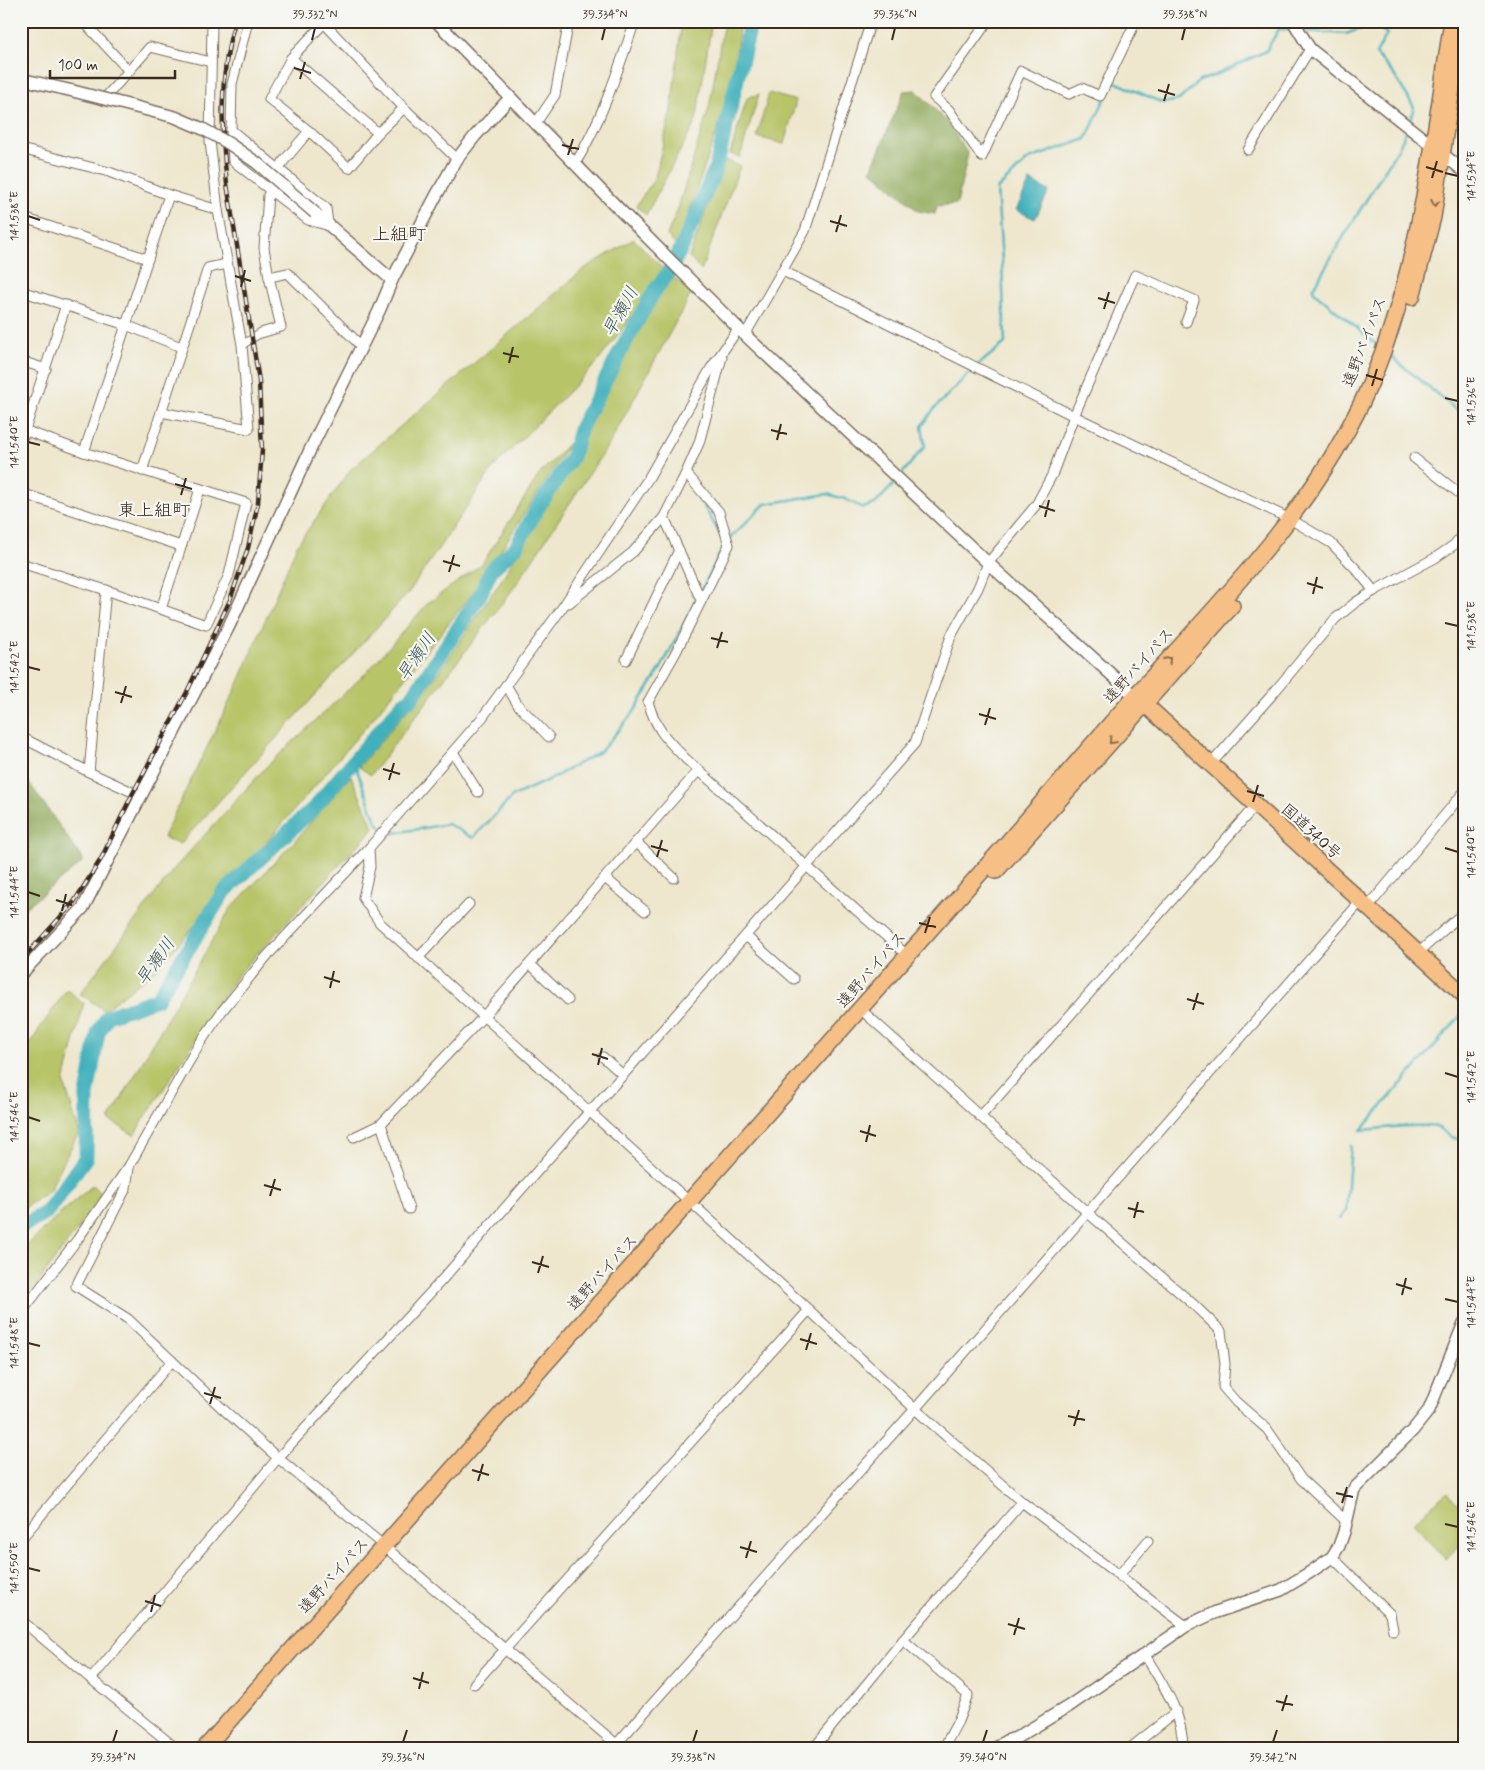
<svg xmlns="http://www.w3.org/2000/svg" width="1485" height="1770" viewBox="0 0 1485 1770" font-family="Mynerve,'Klee One',sans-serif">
	<rect width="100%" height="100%" fill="#f6f6f2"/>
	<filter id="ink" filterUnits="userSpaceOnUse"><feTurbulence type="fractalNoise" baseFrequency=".02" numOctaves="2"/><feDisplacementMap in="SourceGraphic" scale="10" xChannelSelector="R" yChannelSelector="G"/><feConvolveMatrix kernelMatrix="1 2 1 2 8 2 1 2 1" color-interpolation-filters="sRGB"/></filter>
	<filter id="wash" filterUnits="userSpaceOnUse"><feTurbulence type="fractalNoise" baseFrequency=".0096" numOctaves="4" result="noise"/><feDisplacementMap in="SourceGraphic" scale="20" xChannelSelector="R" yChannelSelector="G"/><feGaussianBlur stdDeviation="1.12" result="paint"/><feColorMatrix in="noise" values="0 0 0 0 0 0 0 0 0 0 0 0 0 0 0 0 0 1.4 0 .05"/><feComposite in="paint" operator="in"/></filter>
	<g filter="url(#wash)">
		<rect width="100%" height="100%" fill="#eee7ce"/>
		<g fill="#b7c467" stroke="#797742">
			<polygon points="682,21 712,21 696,121 646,215 636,206 655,178 671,110"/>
			<polygon points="724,21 740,21 732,87 677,247 667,235 677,211 709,108"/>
			<polygon points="769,93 796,101 784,144 757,137"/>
			<polygon points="759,94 740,157 730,154 747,98"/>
			<polygon points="725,160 740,166 701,271 689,257"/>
			<polygon points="634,239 665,271 597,363 493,468 409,592 180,844 163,837 239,682 297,545 351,469 585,268"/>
			<polygon points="671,275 691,294 611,441 513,589 371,775 359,767 438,674 500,582 574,458 629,344"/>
			<polygon points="571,441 476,589 370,722 158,968 104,1010 80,994 173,870 266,767 366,673 428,603 482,564 539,475"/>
			<polygon points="351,776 374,828 235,978 134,1135 109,1120 230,909 293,843"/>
			<polygon points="67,989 82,1003 84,1003 64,1082 79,1132 49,1191 21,1210 21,1060 40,1028"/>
			<polygon points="93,1185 104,1196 61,1251 21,1306 21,1251 61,1213"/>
			<polygon points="1447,1492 1464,1510 1464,1542 1445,1559 1413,1523"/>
		</g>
		<g fill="#91aa5c" stroke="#666a3d">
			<polygon points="916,90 948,123 968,154 957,204 937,206 935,214 918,211 871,170 904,91"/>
			<polygon points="21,771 84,861 21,911"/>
		</g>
		<polygon fill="#41b0bb" stroke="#3e6d6c" points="1030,181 1049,191 1035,219 1016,210"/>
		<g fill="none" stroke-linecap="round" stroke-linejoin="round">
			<g stroke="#41b0bb" stroke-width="2.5">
				<polyline points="1377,26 1387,34 1376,54 1394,75 1414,107 1409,124"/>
				<polyline points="1304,31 1346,34 1365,27 1377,26 1393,21"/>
				<polyline points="1378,346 1314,292 1313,289 1336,249 1399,147 1407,129"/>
				<polyline points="1388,354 1464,416"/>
				<polyline points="977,366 1005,343 1002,261 997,189 1029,159 1086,139 1113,81 1163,103 1179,100 1199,81 1216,75 1266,51 1279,29 1294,30"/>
				<polyline points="901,475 925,446 922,426 934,409 973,369"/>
				<polyline points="694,489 724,541"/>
				<polyline points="730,538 765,504 827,494 845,499 863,508 875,504 896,482"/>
				<polyline points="701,591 721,551"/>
				<polyline points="354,762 376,821 383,829"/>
				<polyline points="387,833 388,834 448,824 473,838 513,796 551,779 601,751 633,713 661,668 697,598"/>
				<path d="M1464,1012L1361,1130C1381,1129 1416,1123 1436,1127C1446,1130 1447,1140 1464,1139"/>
				<polyline points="1340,1219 1346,1211 1351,1146"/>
			</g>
			<polyline stroke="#41b0bb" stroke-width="15" points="21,1227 47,1212 86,1157 87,1095 98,1033 108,1016 157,999 223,893 314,808 393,715 404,703 411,699 480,595 491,570 516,547 537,509 572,457 581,427 626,341 655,290 667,275 682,247 716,168 751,21"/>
		</g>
	</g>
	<g filter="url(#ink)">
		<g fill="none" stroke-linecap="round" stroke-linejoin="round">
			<defs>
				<polyline id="pedestrian" points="242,345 261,333"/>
				<g id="minor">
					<polyline points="83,21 129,71"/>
					<polyline points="322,21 404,108 457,159"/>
					<polyline points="988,21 934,97 949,110 982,157 1021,71 1069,94 1082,88 1100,96 1136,21"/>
					<polyline points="324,23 291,58 269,99 309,131 349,168 378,133 404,108"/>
					<polyline points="291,58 378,133"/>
					<polyline points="104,99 150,47 211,62"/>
					<polyline points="536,123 555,95 569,21"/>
					<polyline points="231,130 232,84 248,21"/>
					<polyline points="21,149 109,172 169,195 218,210"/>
					<polyline points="1248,150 1310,49"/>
					<path d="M575,164C602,120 618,70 635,21"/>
					<polyline points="21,217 148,259"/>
					<polyline points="326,225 308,220 233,161 231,130 326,208 328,224"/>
					<polyline points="783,271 1074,416 1290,519 1331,543 1357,570 1374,591"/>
					<polyline points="269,277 264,248 268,195 283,162 309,131"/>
					<polyline points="21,291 126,325 181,347"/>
					<polyline points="261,333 281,327 269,277 288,273 361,346"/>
					<polyline points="745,335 805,231 871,21"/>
					<polyline points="21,361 46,369"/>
					<polyline points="161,412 249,429 242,345 218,210 210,141 212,21"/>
					<polyline points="21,429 84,452 246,503 229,575 206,625 106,590 21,563"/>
					<polyline points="21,442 66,305"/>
					<polyline points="84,452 169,195"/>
					<polyline points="1414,458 1464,497"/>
					<polyline points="142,471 208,268 227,264"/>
					<path d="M686,473L719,512L729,545L676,652L648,702C657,731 666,739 687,760L908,956"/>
					<polyline points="21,493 181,546"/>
					<polyline points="664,517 701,600"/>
					<polyline points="569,603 633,552 664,517 686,473 699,443 722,357"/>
					<polyline points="161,609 200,489"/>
					<polyline points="626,660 679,550"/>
					<polyline points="506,685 518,705 549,737"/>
					<polyline points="21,737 89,772 141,796"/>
					<polyline points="453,752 478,792"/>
					<polyline points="1210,765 1271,696 1335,619 1356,602 1374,591 1435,558 1454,545 1464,532"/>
					<polyline points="89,772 106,590"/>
					<polyline points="636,842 674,878"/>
					<polyline points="369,848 370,867 363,898 380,923 690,1202"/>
					<polyline points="605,878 645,911"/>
					<polyline points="1368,907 1464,792"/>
					<polyline points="746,936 794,979"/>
					<polyline points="1418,953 1464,912"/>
					<polyline points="418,958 469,904"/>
					<polyline points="530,964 568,1000"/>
					<polyline points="867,1015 1088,1213 1194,1305 1221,1331 1225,1364 1223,1387 1236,1402 1267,1429 1301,1479 1347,1522"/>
					<polyline points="603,1057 623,1075"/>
					<polyline points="980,1117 1255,806"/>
					<polyline points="354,1137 381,1124"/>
					<polyline points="129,1168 126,1188 76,1286 128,1319 224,1410 278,1458 384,1546"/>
					<polyline points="697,1208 809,1310 915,1409 1022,1502 1186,1626"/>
					<polyline points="409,1209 381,1124 483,1017 699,770"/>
					<polyline points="21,1313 77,1240 129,1166 198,1046 222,1011 267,956 369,848 482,718 562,608 648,479 711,368 739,328"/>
					<polyline points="21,1539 172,1361"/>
					<polyline points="391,1552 622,1749"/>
					<polyline points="1332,1557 1390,1614 1393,1630"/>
					<polyline points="1119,1575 1148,1541"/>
					<polyline points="21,1620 91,1679 177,1749"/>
					<polyline points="903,1640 968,1695 958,1721 943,1749"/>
					<path d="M1145,1655C1163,1685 1183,1713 1183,1749"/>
					<polyline points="91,1679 278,1458 441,1281 590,1111 623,1075 915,743 951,636 978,588 988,563 1036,505 1052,475 1074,416 1135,275 1194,300 1186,322"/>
					<polyline points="474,1684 809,1310"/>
					<polyline points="612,1749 915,1409 1361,901"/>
					<polyline points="813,1749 903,1640 1022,1502"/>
					<polyline points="1129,1749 1177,1711"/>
				</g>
				<g id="tertiary">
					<polyline points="436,21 618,208 745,335 988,563 1135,696"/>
					<polyline points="1293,21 1310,49 1464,171"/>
					<polyline points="21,79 73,91"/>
					<polyline points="315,213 392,280"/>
					<polyline points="21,974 83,908 229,626 310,450 379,311 392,280 436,196 457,159 475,136 510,98"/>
					<polyline points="995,1749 1006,1741 1016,1738 1069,1706 1186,1626 1216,1612 1281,1590 1309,1573 1332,1557 1339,1546 1344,1532 1354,1489 1413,1430 1429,1410 1464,1323"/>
				</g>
				<g id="trunk">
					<polyline points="1412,297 1433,217 1462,21"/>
					<polyline points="1138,698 1464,995"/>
					<polyline points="996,871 1232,606"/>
					<path d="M204,1749C472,1447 741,1146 1007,843C1050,793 1093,743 1136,695C1220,602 1307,516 1362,402C1418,283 1432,150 1452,21"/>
				</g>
			</defs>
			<use href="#pedestrian" stroke="#7a6c5c" stroke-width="9"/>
			<use href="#minor" stroke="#7a6c5c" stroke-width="11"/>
			<use href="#tertiary" stroke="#7a6c5c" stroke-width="14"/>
			<use href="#trunk" stroke="#7a6c5c" stroke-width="18"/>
			<use href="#pedestrian" stroke="#fff" stroke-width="7"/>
			<use href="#minor" stroke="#fff" stroke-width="9"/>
			<use href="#tertiary" stroke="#fff" stroke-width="11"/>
			<use href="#trunk" stroke="#f5bf86" stroke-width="15"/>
			<defs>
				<path id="rail" d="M21,961L74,902L101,859L133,793L187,692L230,600L248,548L258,503L262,450L259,381L227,184C221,130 219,74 235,21"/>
			</defs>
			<use href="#rail" stroke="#3b2a1e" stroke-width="4.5"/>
			<use href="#rail" stroke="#f6f6f2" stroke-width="2.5" stroke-dasharray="8" stroke-linecap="butt"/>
			<defs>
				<polyline id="tertiary-bridge" points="73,91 175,117 203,129 228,143 257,163 315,213"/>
			</defs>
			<use href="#tertiary-bridge" stroke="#7a6c5c" stroke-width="14" stroke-linecap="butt"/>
			<use href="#tertiary-bridge" stroke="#fff" stroke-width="11"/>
		</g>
		<defs><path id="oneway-chevron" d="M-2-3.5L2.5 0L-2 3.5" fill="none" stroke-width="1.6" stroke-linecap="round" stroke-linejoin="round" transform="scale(1.25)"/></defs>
		<g stroke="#8f6d4d">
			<use href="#oneway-chevron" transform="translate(1435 203) rotate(99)"/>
			<use href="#oneway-chevron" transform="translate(1168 660) rotate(-48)"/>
			<use href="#oneway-chevron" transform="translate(1112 741) rotate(132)"/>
		</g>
	</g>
	<path fill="none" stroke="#3b2a1e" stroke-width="2" d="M312,40L315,28M602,40L605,28M892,40L895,28M1182,40L1185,28M294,68L311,73M300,79L305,62M1158,90L1175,95M1164,101L1169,84M562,145L579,149M568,155L573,139M1426,167L1443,172M1445,173L1458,176M1432,178L1437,161M28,216L40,220M830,221L847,226M836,232L841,215M235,276L251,281M241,287L245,270M1098,298L1115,303M1104,309L1109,292M503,353L519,357M509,363L513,347M1366,375L1383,380M1372,386L1377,369M1445,398L1458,401M771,430L787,434M777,440L781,424M28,442L40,445M175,484L192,489M181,495L186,478M1039,506L1055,511M1045,517L1049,500M443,561L460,566M449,572L454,555M1307,583L1323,588M1313,594L1317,577M1445,623L1458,626M711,638L728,642M717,648L722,632M28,667L40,670M115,692L132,697M121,703L126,686M979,714L996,719M985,725L990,708M383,769L400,774M389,780L394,763M1247,791L1264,796M1253,802L1258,785M651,846L668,851M1445,848L1458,852M657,857L662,840M28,892L40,896M56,900L72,905M62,911L66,894M919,923L936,927M925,933L930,917M324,977L340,982M330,988L334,971M1187,999L1204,1004M1193,1010L1198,993M592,1054L608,1059M598,1065L602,1048M1445,1073L1458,1077M28,1117L40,1121M860,1131L876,1136M866,1142L870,1125M264,1185L281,1190M270,1196L275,1179M1128,1208L1144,1212M1134,1218L1138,1202M532,1262L549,1267M538,1273L543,1256M1396,1284L1412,1289M1402,1295L1406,1278M1445,1299L1458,1302M800,1339L817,1344M28,1343L40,1346M806,1350L811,1333M204,1393L221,1398M210,1404L215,1387M1068,1416L1085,1420M1074,1426L1079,1410M472,1470L489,1475M478,1481L483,1464M1336,1493L1353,1497M1342,1503L1347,1487M1445,1524L1458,1527M740,1547L757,1552M746,1558L751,1541M28,1568L40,1571M145,1601L161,1606M151,1612L155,1595M1008,1624L1025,1629M1014,1635L1019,1618M413,1678L429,1683M419,1689L423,1672M1276,1701L1293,1705M1282,1711L1287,1695M113,1742L117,1730M403,1742L407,1730M693,1742L697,1730M983,1742L987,1730M1273,1742L1277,1730"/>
	<g text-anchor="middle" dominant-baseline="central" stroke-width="4.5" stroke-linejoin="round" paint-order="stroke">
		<g font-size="16" fill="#3b2a1e" stroke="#f6f6f2">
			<text transform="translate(1365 342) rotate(-69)">遠野バイパス</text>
			<text transform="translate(1139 666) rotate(-48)">遠野バイパス</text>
			<text transform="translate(1311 832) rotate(42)">国道340号</text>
			<text transform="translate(872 970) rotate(-49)">遠野バイパス</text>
			<text transform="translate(603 1273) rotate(-48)">遠野バイパス</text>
			<text transform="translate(334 1576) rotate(-48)">遠野バイパス</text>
		</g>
		<g font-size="18" fill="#3b2a1e" stroke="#f6f6f2">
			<text x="399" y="235">上組町</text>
			<text x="154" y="511">東上組町</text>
		</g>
		<g font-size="18" font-style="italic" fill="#3d5955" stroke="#f6f6f2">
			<text transform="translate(621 312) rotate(-61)">早瀬川</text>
			<text transform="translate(417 657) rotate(-56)">早瀬川</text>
			<text transform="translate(156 962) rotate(-55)">早瀬川</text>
		</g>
	</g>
	<rect width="1485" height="1770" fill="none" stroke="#f6f6f2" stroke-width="55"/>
	<path d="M50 70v8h125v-8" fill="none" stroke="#3b2a1e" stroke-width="2.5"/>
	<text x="58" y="70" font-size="15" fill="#3b2a1e" stroke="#f6f6f2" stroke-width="4" paint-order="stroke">100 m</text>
	<rect x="28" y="28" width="1430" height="1714" fill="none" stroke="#3b2a1e" stroke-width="2"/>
	<g font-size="12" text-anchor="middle" fill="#3b2a1e">
		<text x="315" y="18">39.332°N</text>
		<text x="605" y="18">39.334°N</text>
		<text x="895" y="18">39.336°N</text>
		<text x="1185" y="18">39.338°N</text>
		<text transform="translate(1471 176) rotate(-90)" y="4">141.534°E</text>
		<text transform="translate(14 216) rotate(-90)" y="4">141.538°E</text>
		<text transform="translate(1471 401) rotate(-90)" y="4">141.536°E</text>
		<text transform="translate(14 442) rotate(-90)" y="4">141.540°E</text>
		<text transform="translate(1471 626) rotate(-90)" y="4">141.538°E</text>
		<text transform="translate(14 667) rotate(-90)" y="4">141.542°E</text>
		<text transform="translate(1471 852) rotate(-90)" y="4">141.540°E</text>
		<text transform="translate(14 892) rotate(-90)" y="4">141.544°E</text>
		<text transform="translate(1471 1077) rotate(-90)" y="4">141.542°E</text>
		<text transform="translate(14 1117) rotate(-90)" y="4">141.546°E</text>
		<text transform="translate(1471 1302) rotate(-90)" y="4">141.544°E</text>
		<text transform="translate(14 1343) rotate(-90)" y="4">141.548°E</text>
		<text transform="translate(1471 1527) rotate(-90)" y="4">141.546°E</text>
		<text transform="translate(14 1568) rotate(-90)" y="4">141.550°E</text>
		<text x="113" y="1761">39.334°N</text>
		<text x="403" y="1761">39.336°N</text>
		<text x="693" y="1761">39.338°N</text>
		<text x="983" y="1761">39.340°N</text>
		<text x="1273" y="1761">39.342°N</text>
	</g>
</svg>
